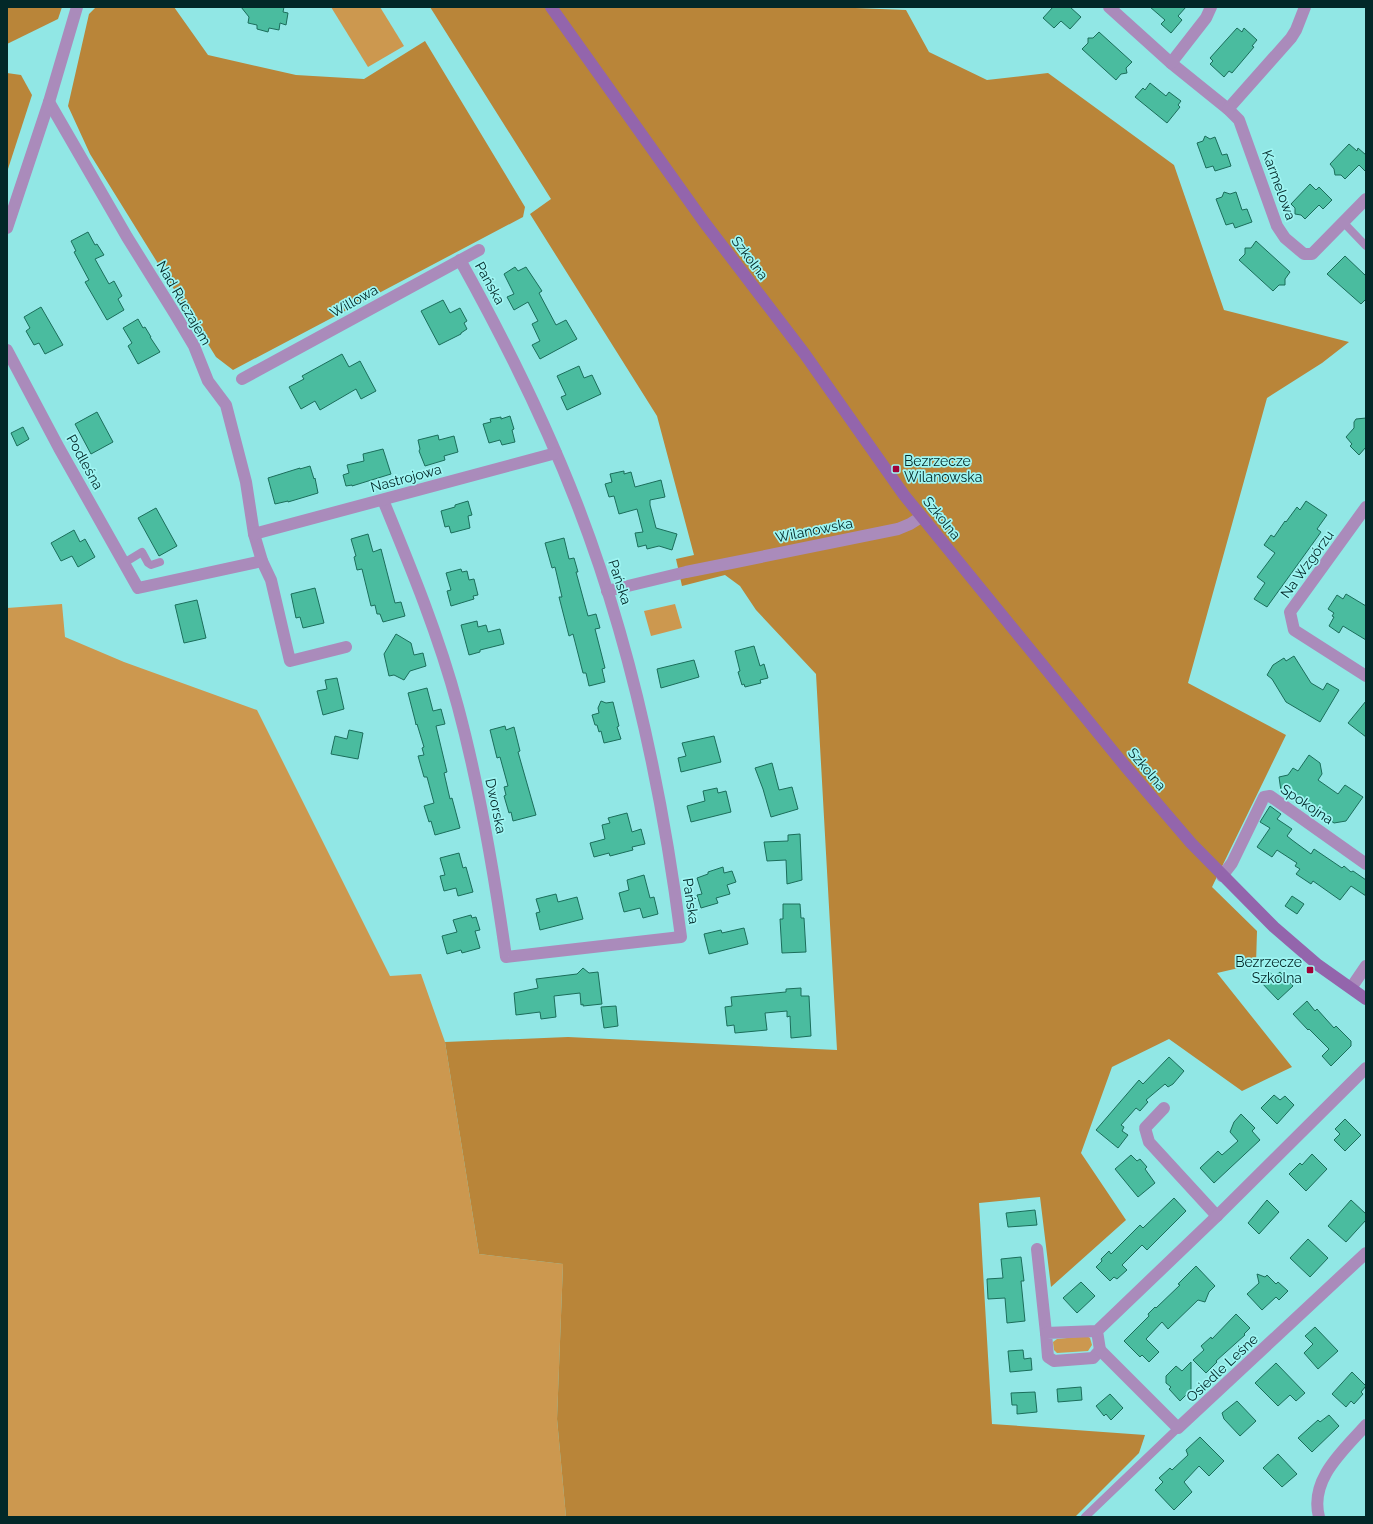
<svg xmlns="http://www.w3.org/2000/svg" width="1373" height="1524" viewBox="0 0 1373 1524" font-family="Raleway,sans-serif">
	<rect width="100%" height="100%" fill="#91e7e5"/>
	<g fill="#cc984f">
		<polygon points="331,7 380,7 404,46 368,67"/>
		<polygon points="62,604 65,637 124,662 257,710 390,976 421,974 445,1042 479,1254 563,1264 557,1419 566,1517 7,1517 7,608"/>
		<polygon points="675,604 682,628 651,636 644,611"/>
		<polygon points="1087,1336 1090,1338 1092,1345 1088,1351 1057,1353 1054,1350 1053,1342 1057,1339"/>
	</g>
	<g fill="#b98539">
		<polygon points="7,7 62,7 58,19 7,44"/>
		<polygon points="96,7 174,7 208,55 296,75 364,79 425,41 525,207 523,217 233,370 216,357 90,154 68,106 89,14"/>
		<polygon points="430,7 830,7 906,10 929,52 987,80 1048,73 1174,165 1224,310 1349,342 1322,363 1267,398 1188,683 1286,735 1212,887 1257,931 1256,964 1217,973 1292,1067 1242,1091 1169,1039 1112,1067 1081,1153 1126,1220 1051,1287 1040,1197 979,1203 992,1424 1145,1435 1139,1453 1075,1517 566,1517 557,1419 563,1264 479,1254 445,1042 568,1037 837,1050 816,674 756,610 740,586 725,575 682,586 676,559 694,555 657,416 530,214 551,199"/>
		<polygon points="7,73 21,75 32,95 7,172"/>
	</g>
	<g fill="#4abc9f" stroke="#1b6e5b">
		<polygon points="241,7 284,7 283,12 288,13 286,25 280,23 279,30 269,28 268,32 257,29 257,25 248,23 249,17"/>
		<polygon points="1053,7 1070,7 1081,17 1070,29 1061,21 1054,28 1043,18"/>
		<polygon points="1150,7 1186,7 1178,16 1182,20 1171,33 1161,24 1165,20"/>
		<polygon points="1237,28 1242,32 1244,28 1257,40 1252,46 1254,47 1232,73 1229,71 1224,77 1210,64 1213,61 1210,58"/>
		<polygon points="1099,32 1132,62 1126,68 1127,73 1121,74 1116,80 1082,49 1088,43 1088,38 1093,38"/>
		<polygon points="1150,83 1166,96 1169,92 1181,101 1178,105 1180,107 1167,123 1135,97 1143,88 1145,90"/>
		<polygon points="1205,136 1210,139 1215,137 1222,155 1227,154 1231,166 1215,171 1213,166 1206,168 1197,143 1203,141"/>
		<polygon points="1349,144 1357,151 1358,148 1366,155 1366,172 1359,165 1345,179 1341,175 1335,175 1334,169 1330,164"/>
		<polygon points="1310,184 1316,190 1319,187 1332,200 1323,209 1319,205 1305,219 1301,215 1295,214 1295,208 1291,204"/>
		<polygon points="1224,192 1230,194 1236,192 1242,210 1247,209 1252,222 1235,228 1233,223 1226,225 1216,199 1222,197"/>
		<polygon points="88,232 95,245 97,244 104,255 95,259 109,284 114,281 122,296 118,299 124,310 107,320 85,282 89,280 74,252 76,251 71,241"/>
		<polygon points="1256,241 1290,272 1285,279 1285,285 1279,285 1273,291 1239,260 1245,254 1245,248 1251,248"/>
		<polygon points="1345,256 1366,276 1366,299 1361,304 1327,274"/>
		<polygon points="515,267 518,271 526,267 542,291 539,293 556,325 566,320 577,339 540,359 532,345 540,341 532,324 538,321 528,302 514,310 507,297 514,294 504,274"/>
		<polygon points="443,300 450,313 460,308 467,321 464,323 467,329 461,333 461,334 439,345 421,311"/>
		<polygon points="41,307 63,345 45,354 39,343 34,345 26,331 30,328 24,317"/>
		<polygon points="138,319 143,328 145,327 151,337 150,337 160,352 138,364 128,346 132,343 123,328"/>
		<polygon points="342,354 349,367 360,361 376,391 361,399 356,389 320,410 315,401 301,409 289,387 304,379 302,376"/>
		<polygon points="579,366 584,378 592,375 601,394 567,410 561,397 566,395 557,376"/>
		<polygon points="97,412 113,442 91,454 75,424"/>
		<polygon points="510,416 514,429 512,430 515,442 502,445 500,440 489,443 483,424 491,422 490,419 501,417 501,419"/>
		<polygon points="1366,418 1366,447 1359,455 1350,446 1352,444 1346,437 1354,428 1354,422 1356,419"/>
		<polygon points="23,427 29,439 17,446 11,433"/>
		<polygon points="438,435 439,440 454,436 458,452 444,456 445,460 425,466 419,451 420,449 418,440"/>
		<polygon points="383,449 391,474 352,486 352,485 346,486 343,475 349,473 347,465 364,461 363,454"/>
		<polygon points="310,466 314,479 315,478 318,493 288,502 288,501 275,504 268,478 300,468 300,469"/>
		<polygon points="624,471 624,474 631,472 635,487 661,480 665,497 650,500 650,505 656,528 677,534 672,550 659,546 647,549 646,545 638,547 635,533 643,532 637,509 619,514 614,496 609,497 605,484 612,482 610,474"/>
		<polygon points="468,501 472,515 468,516 470,528 451,533 449,526 445,527 441,511 455,507 455,505"/>
		<polygon points="1306,501 1327,515 1317,529 1321,532 1267,607 1254,599 1265,583 1257,577 1275,553 1264,545 1271,535 1274,537 1285,521 1286,522 1297,507 1300,510"/>
		<polygon points="156,508 177,546 159,556 138,518"/>
		<polygon points="74,530 80,542 85,539 95,557 78,567 72,556 61,561 51,543"/>
		<polygon points="368,534 373,552 381,549 395,603 401,602 405,616 383,622 380,614 377,614 375,605 371,606 362,569 357,570 354,557 356,556 351,539"/>
		<polygon points="564,538 569,559 574,558 578,572 576,572 588,616 596,614 600,628 595,629 605,668 602,669 605,682 589,686 586,673 583,673 573,634 569,636 559,597 562,597 555,567 552,568 545,543"/>
		<polygon points="461,569 462,572 467,571 469,580 474,579 478,595 473,596 474,599 451,606 447,591 451,590 446,573"/>
		<polygon points="315,588 324,623 303,628 300,617 296,618 291,594"/>
		<polygon points="1346,594 1366,606 1366,640 1343,626 1339,633 1329,626 1334,617 1332,616 1334,613 1328,609 1337,595 1343,599"/>
		<polygon points="197,600 206,638 184,643 175,605"/>
		<polygon points="477,621 478,627 486,625 488,632 500,629 504,644 480,650 480,652 469,655 461,625"/>
		<polygon points="396,634 411,643 414,655 423,653 426,666 410,671 404,680 394,675 389,676 384,654"/>
		<polygon points="754,646 760,666 764,664 768,678 760,680 761,683 745,687 744,684 742,685 738,672 740,671 735,651"/>
		<polygon points="1294,656 1311,683 1323,690 1327,683 1339,690 1320,722 1286,702 1272,679 1267,675 1273,665 1284,658 1286,661"/>
		<polygon points="694,660 699,677 661,688 657,669"/>
		<polygon points="337,678 344,709 323,715 317,691 327,689 325,680"/>
		<polygon points="427,688 433,711 441,709 445,724 436,726 447,772 444,773 450,799 452,798 460,828 435,835 431,821 429,822 424,806 434,803 427,777 424,777 418,756 424,755 422,748 424,747 417,724 416,725 415,720 408,693"/>
		<polygon points="601,701 606,703 613,702 619,726 617,727 621,739 604,743 601,731 599,732 597,725 595,725 592,715 599,713 598,708"/>
		<polygon points="1366,701 1366,737 1348,723"/>
		<polygon points="505,726 506,730 514,727 520,751 518,752 536,815 513,821 511,812 509,813 504,796 506,795 504,787 508,786 500,757 497,758 490,730"/>
		<polygon points="349,730 363,733 358,759 331,754 335,736 347,739"/>
		<polygon points="714,736 721,762 681,772 678,758 686,756 682,743"/>
		<polygon points="1309,755 1320,763 1322,774 1318,780 1338,794 1345,785 1363,797 1346,821 1334,823 1292,793 1291,794 1285,790 1281,791 1279,777 1288,775 1293,768 1298,771"/>
		<polygon points="772,763 779,790 792,787 798,809 771,817 763,789 755,768"/>
		<polygon points="717,788 718,793 726,791 731,812 691,822 687,806 705,801 703,791"/>
		<polygon points="1270,806 1281,814 1277,819 1292,829 1287,836 1292,840 1311,854 1314,849 1342,868 1344,866 1351,872 1353,871 1366,880 1366,896 1351,886 1340,900 1313,881 1311,884 1296,874 1300,869 1295,866 1297,863 1277,850 1272,857 1257,847 1270,828 1260,822"/>
		<polygon points="627,813 632,832 641,829 645,844 632,847 633,850 610,856 609,853 594,857 590,843 605,839 602,825 610,823 608,818"/>
		<polygon points="800,834 802,880 787,884 786,860 767,861 764,842 788,841 788,835"/>
		<polygon points="459,853 463,868 466,867 473,892 458,896 456,888 444,891 440,876 445,875 440,858"/>
		<polygon points="723,867 724,873 732,871 736,882 727,885 730,894 716,898 718,903 701,908 697,895 702,894 697,878 708,874 708,872"/>
		<polygon points="644,875 650,898 654,897 658,914 643,918 640,908 624,912 619,893 629,890 627,880"/>
		<polygon points="556,894 558,902 577,897 583,919 540,930 536,913 540,912 536,899"/>
		<polygon points="1292,896 1304,904 1297,914 1285,906"/>
		<polygon points="783,904 800,904 801,918 804,918 806,952 782,953 780,919 783,919"/>
		<polygon points="471,915 472,918 476,917 480,930 475,931 480,948 462,953 461,950 447,954 442,936 457,932 453,920"/>
		<polygon points="744,928 748,944 709,954 704,934 721,930 722,933"/>
		<polygon points="583,968 589,973 598,972 602,1004 583,1006 583,1004 581,1005 580,993 554,996 556,1017 541,1019 540,1012 516,1015 514,993 538,988 536,979 577,974"/>
		<polygon points="1269,971 1274,977 1280,972 1293,986 1278,1000 1259,980"/>
		<polygon points="801,988 801,996 809,996 811,1036 791,1038 790,1016 787,1017 787,1011 765,1013 767,1030 735,1033 734,1025 727,1026 725,1007 732,1006 731,997 786,992 786,989"/>
		<polygon points="1307,1001 1315,1011 1317,1009 1334,1028 1336,1026 1351,1041 1351,1046 1331,1066 1322,1056 1329,1049 1309,1029 1308,1030 1293,1014"/>
		<polygon points="616,1006 618,1026 604,1028 601,1007"/>
		<polygon points="1169,1057 1184,1071 1173,1084 1168,1087 1165,1084 1146,1100 1148,1102 1140,1111 1136,1108 1121,1125 1124,1127 1122,1131 1128,1135 1118,1148 1096,1130 1139,1080 1143,1084"/>
		<polygon points="1274,1095 1280,1100 1285,1096 1294,1105 1277,1124 1261,1108"/>
		<polygon points="1241,1114 1255,1128 1252,1131 1260,1140 1214,1183 1200,1168 1218,1151 1222,1155 1238,1141 1230,1132 1234,1122"/>
		<polygon points="1345,1119 1361,1135 1345,1151 1334,1140 1340,1134 1335,1129"/>
		<polygon points="1312,1154 1327,1169 1306,1191 1289,1174 1300,1163 1302,1165"/>
		<polygon points="1131,1155 1137,1161 1140,1159 1147,1167 1145,1169 1155,1183 1138,1197 1115,1169"/>
		<polygon points="1174,1198 1186,1211 1147,1250 1142,1245 1122,1265 1127,1270 1117,1279 1114,1277 1110,1281 1096,1267 1102,1261 1101,1259 1109,1251 1111,1254 1140,1225 1143,1228"/>
		<polygon points="1267,1200 1279,1212 1259,1234 1248,1223"/>
		<polygon points="1351,1200 1366,1214 1366,1220 1346,1242 1328,1226"/>
		<polygon points="1035,1210 1037,1225 1008,1227 1006,1213"/>
		<polygon points="1308,1239 1328,1258 1310,1277 1290,1258"/>
		<polygon points="1021,1257 1024,1281 1021,1281 1025,1321 1007,1323 1005,1298 988,1299 987,1279 1003,1278 1001,1259"/>
		<polygon points="1196,1266 1215,1286 1209,1292 1205,1302 1198,1300 1168,1329 1162,1322 1146,1339 1159,1352 1149,1362 1142,1355 1140,1357 1124,1341 1149,1316 1148,1314 1155,1307 1156,1308 1180,1285 1178,1284"/>
		<polygon points="1257,1274 1265,1277 1267,1275 1276,1284 1278,1282 1288,1291 1279,1300 1276,1297 1262,1310 1247,1294 1259,1283"/>
		<polygon points="1081,1282 1095,1296 1077,1313 1063,1298"/>
		<polygon points="1236,1314 1250,1328 1244,1334 1245,1335 1216,1361 1217,1362 1206,1373 1193,1360 1204,1350 1201,1346 1211,1337 1212,1339"/>
		<polygon points="1315,1327 1338,1351 1318,1369 1304,1353 1313,1344 1305,1336"/>
		<polygon points="1023,1350 1024,1359 1031,1358 1032,1370 1010,1372 1008,1351"/>
		<polygon points="1191,1362 1191,1390 1180,1401 1169,1389 1171,1387 1166,1383 1166,1376 1176,1366 1182,1371"/>
		<polygon points="1276,1363 1305,1393 1296,1401 1290,1395 1278,1406 1255,1383"/>
		<polygon points="1352,1372 1366,1386 1361,1392 1363,1394 1354,1404 1351,1401 1346,1407 1332,1394"/>
		<polygon points="1081,1387 1082,1400 1058,1402 1057,1389"/>
		<polygon points="1035,1392 1037,1412 1017,1414 1017,1405 1012,1405 1011,1393"/>
		<polygon points="1110,1394 1123,1408 1111,1420 1106,1414 1104,1416 1096,1406"/>
		<polygon points="1237,1401 1256,1421 1240,1436 1224,1419 1222,1413"/>
		<polygon points="1329,1415 1339,1426 1312,1452 1298,1438 1318,1420 1320,1422"/>
		<polygon points="1200,1437 1224,1461 1209,1476 1199,1466 1184,1482 1192,1492 1174,1510 1155,1490 1163,1482 1159,1478 1170,1468 1172,1470 1188,1455 1186,1450"/>
		<polygon points="1278,1454 1297,1474 1282,1487 1263,1468"/>
	</g>
	<g fill="none" stroke-linecap="round" stroke-linejoin="round">
		<g stroke="#aa8bbb" stroke-width="8">
			<polyline points="1343,222 1366,246"/>
			<polyline points="124,563 142,552 148,563 151,565 160,562"/>
			<polyline points="1085,1517 1178,1428"/>
		</g>
		<g stroke="#aa8bbb" stroke-width="12">
			<polyline points="1109,7 1171,63 1228,109 1239,120 1277,226 1285,238 1304,254 1312,254 1366,199"/>
			<polyline points="1171,63 1206,18 1211,7"/>
			<polyline points="49,102 127,237 175,314 194,346 208,381 226,405 246,482 254,534 262,561 271,580 290,661 346,647"/>
			<polyline points="1228,109 1291,38 1296,30 1305,7"/>
			<polyline points="7,228 49,102 77,7"/>
			<polyline points="7,350 59,448 138,588 262,561"/>
			<polyline points="242,379 479,250"/>
			<path d="M383,500C411,568 439,636 458,707C480,789 494,872 506,957L681,937C662,789 631,643 577,504C544,419 504,339 460,260"/>
			<polyline points="1366,507 1290,612 1294,630 1366,676"/>
			<polyline points="254,534 556,453"/>
			<polyline points="607,591 686,572 731,563 898,529 910,524 921,517"/>
			<polyline points="1222,876 1232,863 1264,797 1270,796 1366,864"/>
			<polyline points="1351,988 1366,966"/>
			<polyline points="1164,1108 1145,1128 1149,1142 1217,1216"/>
			<polyline points="1037,1249 1046,1333"/>
			<polyline points="1097,1331 1100,1350 1093,1358 1054,1361 1048,1357 1046,1333 1097,1331 1217,1216 1366,1068"/>
			<polyline points="1100,1350 1178,1428 1366,1253"/>
			<path d="M1319,1517C1309,1479 1344,1450 1366,1425"/>
		</g>
		<polyline stroke="#9365ac" stroke-width="12" points="551,7 704,222 804,353 904,495 1125,766 1191,843 1274,927 1318,965 1366,999"/>
	</g>
	<g fill="#a10137" stroke="#9ff5f2" stroke-width="1.5">
		<rect x="892" y="465" width="8" height="8" rx="2"/>
		<rect x="1306" y="966" width="8" height="8" rx="2"/>
	</g>
	<g text-anchor="middle" dominant-baseline="central" stroke-width="3.5" stroke-linejoin="round" paint-order="stroke">
		<g font-size="14" fill="#022828" stroke="#9ff5f2">
			<text transform="translate(1279 185) rotate(70)">Karmelowa</text>
			<text transform="translate(750 258) rotate(53)">Szkolna</text>
			<text transform="translate(490 283) rotate(61)">Pańska</text>
			<text transform="translate(354 301) rotate(-29)">Willowa</text>
			<text transform="translate(184 303) rotate(60)">Nad Ruczajem</text>
			<text transform="translate(85 462) rotate(61)">Podleśna</text>
			<text transform="translate(406 478) rotate(-15)">Nastrojowa</text>
			<text transform="translate(942 518) rotate(51)">Szkolna</text>
			<text transform="translate(814 530) rotate(-11)">Wilanowska</text>
			<text transform="translate(1307 564) rotate(-54)">Na Wzgórzu</text>
			<text transform="translate(620 582) rotate(72)">Pańska</text>
			<text transform="translate(1147 769) rotate(50)">Szkolna</text>
			<text transform="translate(1307 804) rotate(34)">Spokojna</text>
			<text transform="translate(496 806) rotate(78)">Dworska</text>
			<text transform="translate(691 901) rotate(82)">Pańska</text>
			<text transform="translate(1222 1368) rotate(-43)">Osiedle Leśne</text>
		</g>
		<g font-size="14" fill="#022828" stroke="#9ff5f2" text-anchor="start">
			<text x="904" y="461">Bezrzecze<tspan x="904" dy="16">Wilanowska</tspan></text>
			<text x="1302" y="962" text-anchor="end">Bezrzecze<tspan x="1302" dy="16">Szkolna</tspan></text>
		</g>
	</g>
	<rect width="1373" height="1524" fill="none" stroke="#022828" stroke-width="16"/>
</svg>
